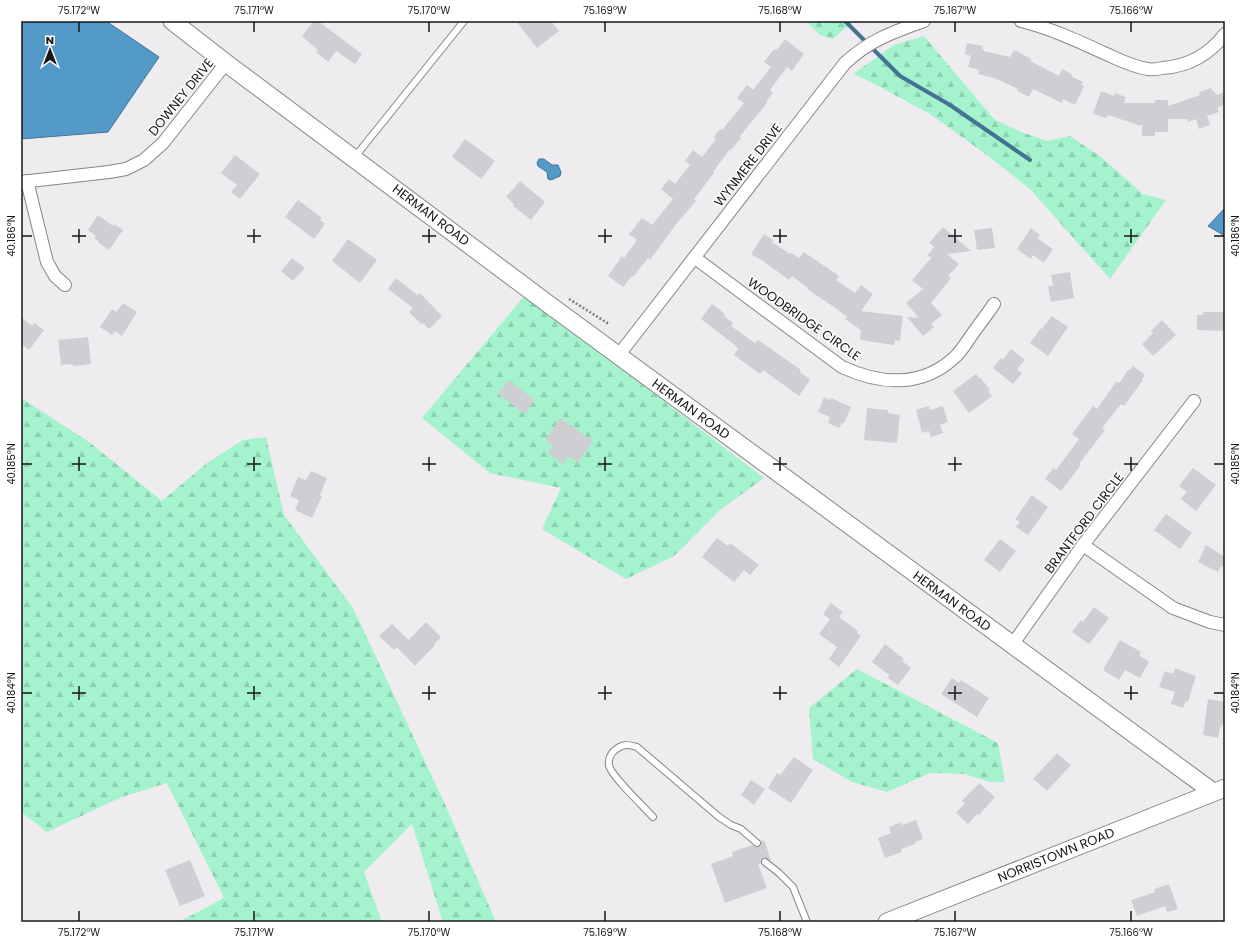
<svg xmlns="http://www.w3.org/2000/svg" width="1246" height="943" viewBox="0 0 1246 943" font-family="Poppins,sans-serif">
	<defs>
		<pattern id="forest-firs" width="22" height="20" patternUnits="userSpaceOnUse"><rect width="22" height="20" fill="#a4f3cd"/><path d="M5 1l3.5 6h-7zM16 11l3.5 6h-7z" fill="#8cd0af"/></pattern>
	</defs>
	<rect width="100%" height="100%" fill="#eeecef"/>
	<g fill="url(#forest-firs)">
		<polygon points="806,21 854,21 833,39 820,35"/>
		<polygon points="924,36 994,119 1021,132 1048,141 1070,136 1101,157 1143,194 1166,200 1110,279 1030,189 987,155 930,114 869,81 853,74 894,45"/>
		<polygon points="525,295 764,478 720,510 674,556 626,579 542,529 561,488 490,473 422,418"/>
		<polygon points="21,398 89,442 162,501 207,463 243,440 266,437 284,515 353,608 444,802 496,922 443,922 412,824 364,872 382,922 179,922 224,898 167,783 122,797 47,832 21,812"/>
		<polygon points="857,669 998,743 1005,782 990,782 965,774 930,773 887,792 852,782 813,759 809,708"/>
	</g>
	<g fill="#549ac9" stroke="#427394">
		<polygon points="21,21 106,21 159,57 108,132 21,139"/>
		<polygon points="539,159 544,159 552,165 558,165 561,172 560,176 551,180 548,179 547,172 538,166 537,163"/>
		<polygon points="1225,208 1225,236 1208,226"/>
	</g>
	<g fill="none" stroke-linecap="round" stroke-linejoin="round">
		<polyline stroke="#427394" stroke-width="4" points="845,21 900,76 950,105 1030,160"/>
	</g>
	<g fill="#cfcfd3">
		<polygon points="314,21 318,21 362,54 355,64 336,51 328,62 316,52 318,50 302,36"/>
		<polygon points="516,21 551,21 559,31 537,48"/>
		<polygon points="785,39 804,54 792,71 787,67 770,90 773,93 766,102 767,103 740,136 741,138 731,150 730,149 713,172 714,173 694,199 696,201 677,223 650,260 648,258 633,277 632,276 623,287 608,276 622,256 624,258 637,240 629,234 642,218 652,225 673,199 661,189 669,179 675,184 690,165 685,161 693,150 702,157 716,139 714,137 720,129 722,130 744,103 737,98 747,85 753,90 771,67 764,62 774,49 777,50"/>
		<polygon points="967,43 983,46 982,49 984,50 984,51 1010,57 1014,50 1031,59 1030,61 1032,62 1059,76 1062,69 1072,74 1071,76 1083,82 1081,85 1084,86 1075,105 1063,99 1062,103 1033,89 1029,97 1017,91 1018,89 997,79 978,74 979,70 968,67 971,56 965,54"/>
		<polygon points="1211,88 1212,91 1214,91 1216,95 1223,93 1225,104 1217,108 1219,112 1207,116 1210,125 1199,129 1196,119 1188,122 1187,119 1168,119 1168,132 1155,132 1155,136 1142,136 1142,125 1138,125 1108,115 1106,118 1093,114 1101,91 1114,96 1115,93 1126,97 1124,103 1155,103 1155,100 1168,100 1168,106 1200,95 1199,92"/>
		<polygon points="465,139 495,161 481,179 452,157"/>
		<polygon points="235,155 260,174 240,199 231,192 237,185 221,173"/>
		<polygon points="520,181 545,202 531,220 513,206 514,204 506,197"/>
		<polygon points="298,200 322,218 320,220 325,224 314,239 285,217"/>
		<polygon points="98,215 113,226 114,224 123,230 109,250 98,242 98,241 94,238 96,236 88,230"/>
		<polygon points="943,227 971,251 947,254 959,264 948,276 951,278 931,303 942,315 931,324 934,327 923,336 907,317 919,318 906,303 923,289 912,280 932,257 927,256 934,247 929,243"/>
		<polygon points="992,228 995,248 977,250 974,230"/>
		<polygon points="1031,228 1040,235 1038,239 1053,249 1044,263 1033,255 1031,259 1017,249"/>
		<polygon points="764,234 773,240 772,242 790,254 791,253 799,258 804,252 839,276 836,280 855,293 861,285 873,294 861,311 903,316 900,341 895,340 894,345 860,340 861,330 845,319 847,317 834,307 807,289 808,288 792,276 789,280 763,261 751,254"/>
		<polygon points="348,239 377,260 360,283 332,261"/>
		<polygon points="292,258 305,268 293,281 281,271"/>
		<polygon points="1070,272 1074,298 1051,302 1048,286 1053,286 1051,275"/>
		<polygon points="396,278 417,295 420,293 442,316 429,329 423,323 421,324 409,312 413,308 388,289"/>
		<polygon points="123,303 137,312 122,336 115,331 112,335 100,327 112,309 116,312"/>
		<polygon points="712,304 725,314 724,316 733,323 731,326 755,343 758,340 801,370 800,372 810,380 799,396 763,370 760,374 734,355 738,349 736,346 701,319"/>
		<polygon points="1203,312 1225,312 1225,331 1197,330 1197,315 1203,315"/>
		<polygon points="1052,316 1068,327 1048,356 1030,343 1041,328 1042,329"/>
		<polygon points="21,317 32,326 34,323 44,330 29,350 21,344"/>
		<polygon points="1162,320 1176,335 1153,356 1142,344 1153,333 1151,331"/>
		<polygon points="88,337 91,364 73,366 73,364 61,365 58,340"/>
		<polygon points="1011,349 1025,360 1017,369 1022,373 1013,384 993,368 1001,358 1003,360"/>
		<polygon points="1133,366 1145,375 1142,379 1143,380 1124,406 1121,404 1102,428 1105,430 1079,464 1081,465 1061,491 1045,479 1053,468 1056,470 1079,439 1072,434 1093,406 1097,409 1116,382 1119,383 1129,369 1130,370"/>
		<polygon points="976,374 979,378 980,377 990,390 988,391 992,396 969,413 953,391"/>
		<polygon points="508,380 535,400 525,414 498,394"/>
		<polygon points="824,397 830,400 831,398 851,407 844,423 842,423 839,428 828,423 830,417 818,412"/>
		<polygon points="929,406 930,410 943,406 948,422 940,425 943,433 931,437 929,431 922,433 916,410"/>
		<polygon points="867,408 888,410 888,413 900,415 897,443 864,440"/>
		<polygon points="560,418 593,441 578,463 569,456 563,464 548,453 553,446 545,440"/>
		<polygon points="1193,468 1216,485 1196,511 1181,499 1187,492 1179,486"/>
		<polygon points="311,471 327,478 320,495 322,496 312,518 295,510 299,500 290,496 298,477 306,480"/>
		<polygon points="1032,495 1048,507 1028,535 1016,527 1020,522 1015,519"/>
		<polygon points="1166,514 1192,533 1180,549 1154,530"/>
		<polygon points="717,538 728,546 730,543 759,565 750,575 744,570 734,582 702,557"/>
		<polygon points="1000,539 1016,551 1000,572 984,560"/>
		<polygon points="1206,545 1225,557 1225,567 1221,566 1218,572 1198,562"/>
		<polygon points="831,603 843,612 839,617 858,631 857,633 861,636 839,667 829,659 837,647 819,634 830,619 823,614"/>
		<polygon points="1094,607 1109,618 1089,644 1072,632 1081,620 1083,622"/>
		<polygon points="426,622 441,637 434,644 435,645 415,666 397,647 394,650 379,636 392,624 409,640"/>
		<polygon points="1120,640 1141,652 1139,655 1149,662 1140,678 1125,670 1119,680 1103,670"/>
		<polygon points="885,644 904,659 902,661 911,668 898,685 888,678 889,675 872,662"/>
		<polygon points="1175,668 1196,676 1188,702 1186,701 1183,708 1171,704 1175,692 1159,687 1165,671 1173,674"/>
		<polygon points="952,678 959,683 961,680 989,698 977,717 941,694"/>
		<polygon points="1208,699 1225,702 1225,725 1222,724 1221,728 1220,727 1218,738 1203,735"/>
		<polygon points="1057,753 1071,765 1047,791 1033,779"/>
		<polygon points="794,757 813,770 791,803 768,788 777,773 780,775"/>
		<polygon points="751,780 765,789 754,805 741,795"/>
		<polygon points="979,783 995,797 979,815 977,814 968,824 956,813 965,803 962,801"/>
		<polygon points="916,820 923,839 915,842 915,844 901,849 902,852 885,858 878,838 891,833 889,827 901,822 902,825"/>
		<polygon points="764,840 771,860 764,858 761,860 761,863 758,864 767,888 725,903 711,864 733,856 732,852 752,845 756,847 759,847 761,844 761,841"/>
		<polygon points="190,860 205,896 180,906 165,870"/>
		<polygon points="1169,884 1178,909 1167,912 1165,906 1137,916 1131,900 1155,892 1154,889"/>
	</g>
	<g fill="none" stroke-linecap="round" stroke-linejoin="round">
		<defs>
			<g id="lane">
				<polyline points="354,158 464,21"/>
				<path d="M653,817C645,808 610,775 609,765C608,760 611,753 614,751C622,744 627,744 637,747L719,817L731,825L741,829L757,843"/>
				<polyline points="765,862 779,873 793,887 807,922"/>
			</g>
			<g id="street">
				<path d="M1021,21C1050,28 1078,41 1104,53C1118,59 1132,67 1148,69C1152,70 1158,69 1163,68C1189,66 1209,55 1225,34"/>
				<polyline points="27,181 47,262 55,276 65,285"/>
				<polyline points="21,182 109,172 126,169 144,160 163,143 226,63"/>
				<path d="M695,258L842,367C881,385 923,388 956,356C961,351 965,345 969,339C977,327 986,316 994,304"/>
				<path d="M618,356L845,63C870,40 893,32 924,21"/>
				<polyline points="1083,545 1173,608 1210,622 1225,625"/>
				<polyline points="1012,645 1083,545 1194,401"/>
			</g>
			<g id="secondary">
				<polyline points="172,21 226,63 551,306 1213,792"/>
				<polyline points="887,922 1225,788"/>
			</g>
		</defs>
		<use href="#lane" stroke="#878588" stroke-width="8"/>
		<use href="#street" stroke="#878588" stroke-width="14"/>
		<use href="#secondary" stroke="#878588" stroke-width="19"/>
		<polyline stroke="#7d7c7e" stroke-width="2.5" stroke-dasharray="2 2" stroke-linecap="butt" points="569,299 609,324"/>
		<use href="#lane" stroke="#fff" stroke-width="6"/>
		<use href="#street" stroke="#fff" stroke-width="12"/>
		<use href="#secondary" stroke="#fff" stroke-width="17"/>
	</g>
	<path fill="none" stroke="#171718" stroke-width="1.5" d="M79,22V32M254,22V32M429,22V32M605,22V32M780,22V32M955,22V32M1131,22V32M79,229V243M254,229V243M429,229V243M605,229V243M780,229V243M955,229V243M1131,229V243M22,236H32M72,236H86M247,236H261M422,236H436M598,236H612M773,236H787M948,236H962M1124,236H1138M1214,236H1224M79,457V471M254,457V471M429,457V471M605,457V471M780,457V471M955,457V471M1131,457V471M22,464H32M72,464H86M247,464H261M422,464H436M598,464H612M773,464H787M948,464H962M1124,464H1138M1214,464H1224M79,686V700M254,686V700M429,686V700M605,686V700M780,686V700M955,686V700M1131,686V700M22,693H32M72,693H86M247,693H261M422,693H436M598,693H612M773,693H787M948,693H962M1124,693H1138M1214,693H1224M79,911V921M254,911V921M429,911V921M605,911V921M780,911V921M955,911V921M1131,911V921"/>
	<g text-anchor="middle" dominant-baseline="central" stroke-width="3" stroke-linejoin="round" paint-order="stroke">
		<g font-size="13" fill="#171718" stroke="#fff">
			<text transform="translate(181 97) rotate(-51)">DOWNEY DRIVE</text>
			<text transform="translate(748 165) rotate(-52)">WYNMERE DRIVE</text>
			<text transform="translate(431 215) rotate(37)">HERMAN ROAD</text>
			<text transform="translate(804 319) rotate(35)">WOODBRIDGE CIRCLE</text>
			<text transform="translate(691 409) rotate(36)">HERMAN ROAD</text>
			<text transform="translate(1084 523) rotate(-53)">BRANTFORD CIRCLE</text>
			<text transform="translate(952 601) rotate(36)">HERMAN ROAD</text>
			<text transform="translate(1056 855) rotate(-22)">NORRISTOWN ROAD</text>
		</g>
	</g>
	<rect width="1246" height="943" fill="none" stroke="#ffffff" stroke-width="44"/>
	<g transform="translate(50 50)" stroke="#ffffff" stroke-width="3" paint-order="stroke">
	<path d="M0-3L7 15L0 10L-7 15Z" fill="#171718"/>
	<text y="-6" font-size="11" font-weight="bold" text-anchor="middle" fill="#171718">N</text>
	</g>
	<rect x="22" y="22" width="1202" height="899" fill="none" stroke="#171718" stroke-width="1.5"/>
	<g font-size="10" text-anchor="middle" fill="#171718">
		<text x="79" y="14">75.172°W</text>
		<text x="254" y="14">75.171°W</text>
		<text x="429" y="14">75.170°W</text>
		<text x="605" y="14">75.169°W</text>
		<text x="780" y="14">75.168°W</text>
		<text x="955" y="14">75.167°W</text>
		<text x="1131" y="14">75.166°W</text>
		<text transform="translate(11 236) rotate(-90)" y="4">40.186°N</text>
		<text transform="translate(1235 236) rotate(-90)" y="4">40.186°N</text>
		<text transform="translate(11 464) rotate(-90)" y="4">40.185°N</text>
		<text transform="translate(1235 464) rotate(-90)" y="4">40.185°N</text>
		<text transform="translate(11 693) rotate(-90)" y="4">40.184°N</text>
		<text transform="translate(1235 693) rotate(-90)" y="4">40.184°N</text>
		<text x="79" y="936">75.172°W</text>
		<text x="254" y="936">75.171°W</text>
		<text x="429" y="936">75.170°W</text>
		<text x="605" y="936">75.169°W</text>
		<text x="780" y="936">75.168°W</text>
		<text x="955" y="936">75.167°W</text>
		<text x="1131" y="936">75.166°W</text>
	</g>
</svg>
